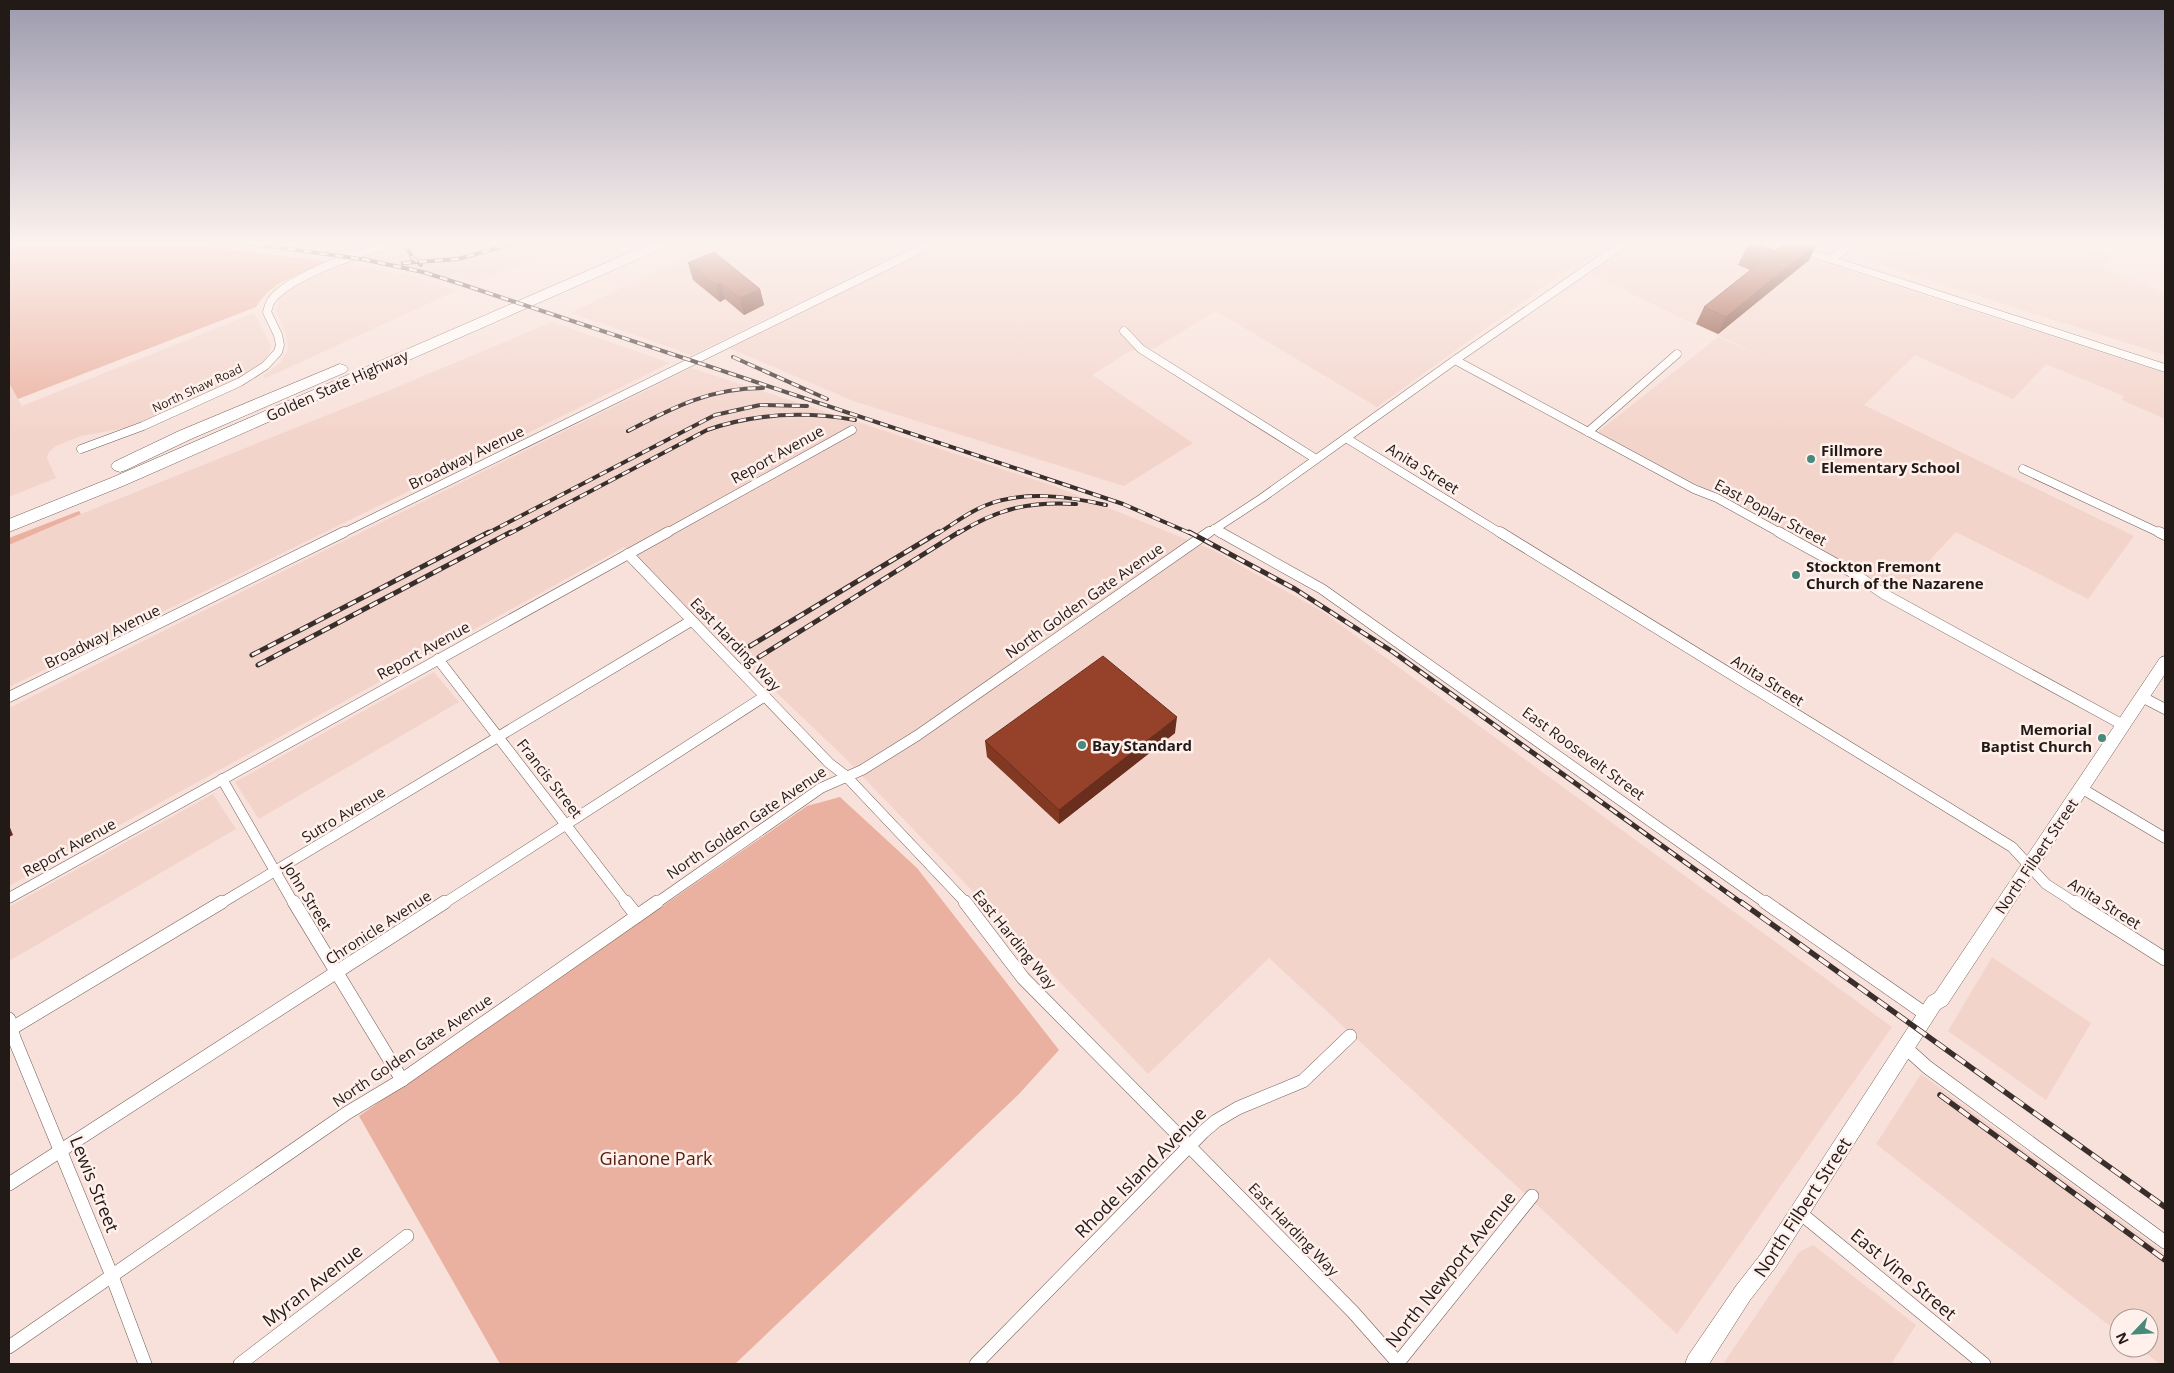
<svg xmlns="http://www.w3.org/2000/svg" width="2174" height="1373" viewBox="0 0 2174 1373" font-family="'Open Sans',sans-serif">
	<rect width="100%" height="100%" fill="#f8e1da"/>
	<g fill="#f3d4cb">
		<polygon points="285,242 580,242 476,282"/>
		<polygon points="716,242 925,242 692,355 571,313"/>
		<polygon points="944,242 1615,242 1577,268 1573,266 1377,407 1216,311 1155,348 1130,351 1092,375 1193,443 1124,486 853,401 729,348"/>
		<polygon points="1634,242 1759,242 2165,373 2165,419 2122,400 2124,396 2046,364 2013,399 1915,355 1864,405 2134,536 2088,599 1956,532 1899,593 1598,432 1718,337 1767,359 1590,274"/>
		<polygon points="1867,242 1876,242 1907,255 1924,242 2076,242 2112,256 2101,267 2165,293 2165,355 1849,255"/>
		<polygon points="346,264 413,276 458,290 266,378 263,376 280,363 288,350 286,334 276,310 279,298 291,288 304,281"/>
		<polygon points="254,313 271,345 269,353 263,362 230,384 136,426 81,436 56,446 49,452 47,458 56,478 9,497 9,383 22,406"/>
		<polygon points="552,322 670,363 9,687 9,545 81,514 390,390"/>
		<polygon points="691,368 1054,486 1213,550 1323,612 1892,1027 1677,1334 1269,958 1148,1074 845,758 624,547 9,886 9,708"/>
		<polygon points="434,672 459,702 259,819 235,782"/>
		<polygon points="213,794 236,829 9,961 9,907"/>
		<polygon points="1992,957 2091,1023 2046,1100 1948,1031"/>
		<polygon points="1921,1074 2165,1253 2165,1364 2160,1364 2139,1348 2149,1348 2149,1318 2119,1318 2119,1333 1876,1144"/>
		<polygon points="1813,1245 1916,1325 1891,1364 1723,1364 1799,1252"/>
	</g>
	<g fill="#eab1a0">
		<path d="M9,242H169L331,262C303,272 272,280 256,307L18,399L9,383Z"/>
		<polygon points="79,511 81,514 9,545 9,538"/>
		<polygon points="840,797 917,868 1059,1050 1019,1094 735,1364 500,1364 359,1116 807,806"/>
	</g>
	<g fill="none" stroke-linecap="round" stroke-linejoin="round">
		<defs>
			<g id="street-far2">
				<polyline points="1831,259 1855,242"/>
				<polyline points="1124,331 1141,349 1316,459"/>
				<polyline points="1455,360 1694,489 1717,498 1782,534"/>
				<polyline points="1588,432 1677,354"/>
				<polyline points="1346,438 1502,534"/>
				<path d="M81,449L143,426L240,382L265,366L278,352L280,345L278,335L267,312C268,309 269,304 271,301C287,276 362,253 391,242"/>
				<polyline points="2023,469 2162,534"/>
				<polyline points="1214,529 1222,534"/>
				<polyline points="341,534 935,242"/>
				<polyline points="665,534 852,430"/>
				<polyline points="1207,534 1262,498 1455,360 1626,242"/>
			</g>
			<g id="street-far1">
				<polyline points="1220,532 1322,589 1767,904"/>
				<polyline points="1500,532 2012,847 2046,884 2077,904"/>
				<polyline points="1779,532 1853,573 1884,594 2123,725"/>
				<polyline points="2159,532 2165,535"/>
				<polyline points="628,554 829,763 846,776 967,904"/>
				<polyline points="438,659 627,904"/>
				<polyline points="9,697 344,532"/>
				<polyline points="2142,697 2165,709"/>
				<polyline points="222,779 294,904"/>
				<polyline points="2081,788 2165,838"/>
				<polyline points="9,898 668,532"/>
				<polyline points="220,904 691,621"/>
				<polyline points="443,904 765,696"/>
				<polyline points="655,904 821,788 862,770 918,735 1209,532"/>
			</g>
			<g id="street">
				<polyline points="294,902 402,1080"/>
				<polyline points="626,902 637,916"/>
				<polyline points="965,902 1023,978 1353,1312 1399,1364"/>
				<polyline points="1765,902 1927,1015"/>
				<polyline points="2075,902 2165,959"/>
				<polyline points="9,1019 14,1038 112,1276 145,1364"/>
				<polyline points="9,1030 222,902"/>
				<polyline points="1906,1048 1927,1067 2165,1242"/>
				<polyline points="9,1184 445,902"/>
				<polyline points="1799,1212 1984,1364"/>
				<polyline points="9,1347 347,1113 402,1080 657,902"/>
				<polyline points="240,1364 407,1236"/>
				<polyline points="976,1364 1203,1132 1216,1121 1238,1108 1303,1081 1350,1036"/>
				<polyline points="1397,1364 1532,1196"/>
			</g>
			<g id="secondary">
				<polygon points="1772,242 1787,242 2165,364 2165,372 1773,244"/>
				<polygon points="2165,656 2165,674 1947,1005 1940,1009 1775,1268 1750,1300 1709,1364 1685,1364 1688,1356 1736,1286 1761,1254 1928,997 1935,993 2160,658"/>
			</g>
			<g id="highway">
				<polygon points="654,242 672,242 670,245 123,486 9,532 9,519 111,478"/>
				<polygon points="340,364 346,366 348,369 346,372 191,439 126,470 120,472 114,470 111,466 114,462 179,431"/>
			</g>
		</defs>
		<use href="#street-far2" stroke="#725f59" stroke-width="9"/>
		<use href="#street-far1" stroke="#725f59" stroke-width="11"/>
		<use href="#street" stroke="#725f59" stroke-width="14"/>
		<use href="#secondary" stroke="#725f59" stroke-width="1"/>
		<use href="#highway" stroke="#725f59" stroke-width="1"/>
		<use href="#street-far2" stroke="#fff" stroke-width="8"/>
		<use href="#street-far1" stroke="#fff" stroke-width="10"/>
		<use href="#street" stroke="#fff" stroke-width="13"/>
		<use href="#secondary" fill="#fff" fill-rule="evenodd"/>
		<use href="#highway" fill="#fff" fill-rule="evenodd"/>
		<defs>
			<g id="rail-far2">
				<polyline points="240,242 368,260"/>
				<polyline points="404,242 412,257 421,265"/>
				<polyline points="362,259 423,272 464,285 1123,504 1192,534"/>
				<polyline points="403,263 458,259 511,244"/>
				<polyline points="733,357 827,399"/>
				<path d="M628,431C674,407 710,388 763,388"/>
				<polyline points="486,534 715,415 760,405 807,406"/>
				<path d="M509,534L707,430C756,413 804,411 855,420"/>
				<path d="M937,534C952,525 967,513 984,506C1022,490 1067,496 1106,505"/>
				<path d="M957,534C997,509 1029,501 1076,504"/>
			</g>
			<g id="rail-far1">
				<polyline points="1189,532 1295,589 1393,652 1743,904"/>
				<polyline points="750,646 939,532"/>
				<polyline points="252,655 489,532"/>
				<polyline points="759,657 959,532"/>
				<polyline points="258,665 511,532"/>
			</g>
			<g id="rail">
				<polyline points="1741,902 2165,1207"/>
				<polyline points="1940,1095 2165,1260"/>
			</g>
		</defs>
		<use href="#rail-far2" stroke="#382e2b" stroke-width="4"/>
		<use href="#rail-far1" stroke="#382e2b" stroke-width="5"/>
		<use href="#rail" stroke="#382e2b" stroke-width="5.5"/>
		<use href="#rail-far2" stroke="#fff0ec" stroke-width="2.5" stroke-dasharray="8" stroke-linecap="butt"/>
		<use href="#rail-far1" stroke="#fff0ec" stroke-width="3" stroke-dasharray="9" stroke-linecap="butt"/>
		<use href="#rail" stroke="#fff0ec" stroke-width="4" stroke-dasharray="12" stroke-linecap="butt"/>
	</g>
	<g fill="#813924">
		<polygon points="1817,243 1809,260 1718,334 1696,324 1704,307 1750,270 1738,265 1746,248 1775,251"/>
		<polygon points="688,263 760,289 764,305 744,315 725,299 720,302 693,280"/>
		<polygon points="1175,733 1059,824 987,757 985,741"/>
	</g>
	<g fill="#692e1d">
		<polygon points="1817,243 1809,260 1718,334 1726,317"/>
		<polygon points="721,283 725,299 720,302 716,285"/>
		<polygon points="760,289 764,305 744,315 740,298"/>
		<polygon points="1177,717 1175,733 1059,824 1059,810"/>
		<polygon points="9,825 13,835 9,837"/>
	</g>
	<g fill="#96422a" stroke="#692e1d">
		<polygon points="1754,242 1775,251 1787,242 1814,242 1817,243 1726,317 1704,307 1767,257 1746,248"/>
		<polygon points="714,252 760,289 740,298 721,283 716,285 688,263"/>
		<polygon points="1103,656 1177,717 1059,810 985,741"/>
	</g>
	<linearGradient id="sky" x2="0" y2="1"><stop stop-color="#9c9aae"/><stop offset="0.56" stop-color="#fcf2ee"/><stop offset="1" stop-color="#fcf2ee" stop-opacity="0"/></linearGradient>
	<rect width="2174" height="434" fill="url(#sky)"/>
	<g fill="#47897b" stroke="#fff0ec" stroke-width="2">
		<circle cx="1811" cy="459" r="5"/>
		<circle cx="1796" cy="575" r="5"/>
		<circle cx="2102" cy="738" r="5"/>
		<circle cx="1082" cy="745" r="5"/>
	</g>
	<g text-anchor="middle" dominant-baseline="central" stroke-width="5" stroke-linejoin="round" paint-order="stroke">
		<g font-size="12" fill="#221a17" stroke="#fff0ec">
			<text transform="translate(197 388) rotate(-25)">North Shaw Road</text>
		</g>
		<g font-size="15" fill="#221a17" stroke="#fff0ec">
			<text transform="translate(337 385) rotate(-24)">Golden State Highway</text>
			<text transform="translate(777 454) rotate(-29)">Report Avenue</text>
			<text transform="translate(466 457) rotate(-26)">Broadway Avenue</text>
			<text transform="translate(1423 468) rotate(32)">Anita Street</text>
			<text transform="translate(1771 512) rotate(28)">East Poplar Street</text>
			<text transform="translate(1084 600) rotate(-35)">North Golden Gate Avenue</text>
			<text transform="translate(102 636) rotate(-26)">Broadway Avenue</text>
			<text transform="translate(736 644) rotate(46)">East Harding Way</text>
			<text transform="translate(423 650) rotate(-29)">Report Avenue</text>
			<text transform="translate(1768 680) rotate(32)">Anita Street</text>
			<text transform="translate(1584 753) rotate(36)">East Roosevelt Street</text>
			<text transform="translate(550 778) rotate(52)">Francis Street</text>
			<text transform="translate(343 814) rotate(-31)">Sutro Avenue</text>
			<text transform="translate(746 822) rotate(-34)">North Golden Gate Avenue</text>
			<text transform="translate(69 847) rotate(-29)">Report Avenue</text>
			<text transform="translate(2036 856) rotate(-56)">North Filbert Street</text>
			<text transform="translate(308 896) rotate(58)">John Street</text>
			<text transform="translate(2105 903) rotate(32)">Anita Street</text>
			<text transform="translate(378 927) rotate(-33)">Chronicle Avenue</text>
			<text transform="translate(1015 939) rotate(51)">East Harding Way</text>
			<text transform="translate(412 1050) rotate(-34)">North Golden Gate Avenue</text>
			<text transform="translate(1294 1229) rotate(46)">East Harding Way</text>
		</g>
		<g font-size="15" font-weight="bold" fill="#221a17" stroke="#fff0ec" text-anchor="start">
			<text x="1821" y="450">Fillmore<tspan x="1821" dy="17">Elementary School</tspan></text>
			<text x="1806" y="566">Stockton Fremont<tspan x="1806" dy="17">Church of the Nazarene</tspan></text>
			<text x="2092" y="729" text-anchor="end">Memorial<tspan x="2092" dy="17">Baptist Church</tspan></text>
			<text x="1092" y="745">Bay Standard</text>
		</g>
		<g font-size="18" fill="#561d0c" stroke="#fff0ec">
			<text x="656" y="1158">Gianone Park</text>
		</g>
		<g font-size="18" fill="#221a17" stroke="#fff0ec">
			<text transform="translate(1140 1172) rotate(-45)">Rhode Island Avenue</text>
			<text transform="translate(95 1184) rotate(68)">Lewis Street</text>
			<text transform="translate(1802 1207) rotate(-57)">North Filbert Street</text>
			<text transform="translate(1450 1269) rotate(-51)">North Newport Avenue</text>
			<text transform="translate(1904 1274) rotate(40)">East Vine Street</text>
			<text transform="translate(312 1285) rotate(-38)">Myran Avenue</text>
		</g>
	</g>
	<rect width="2174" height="1373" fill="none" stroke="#221a17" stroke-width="20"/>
	<g transform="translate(2134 1333) rotate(245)"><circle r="24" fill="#fff0ec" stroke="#a79a97"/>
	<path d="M0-4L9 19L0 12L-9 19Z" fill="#47897b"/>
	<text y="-8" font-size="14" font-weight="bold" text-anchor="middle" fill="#221a17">N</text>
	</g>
</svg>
